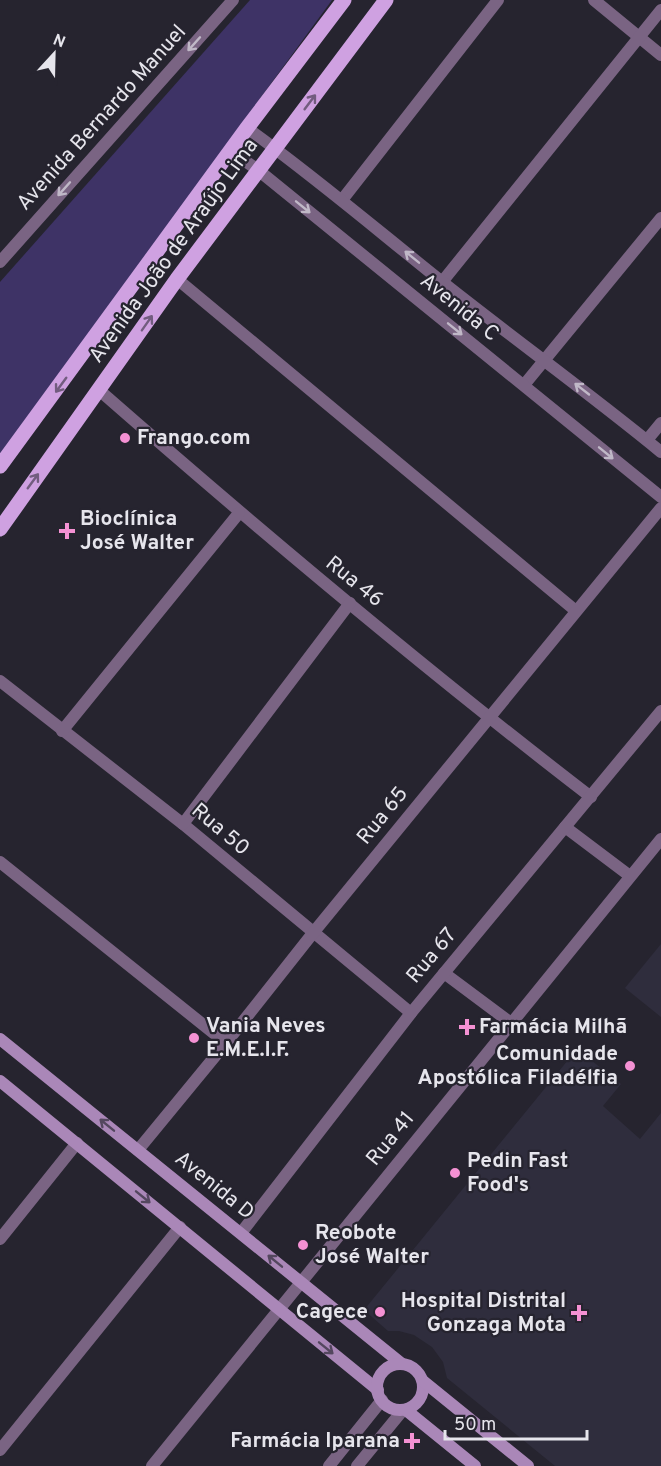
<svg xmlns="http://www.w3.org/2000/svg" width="661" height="1466" viewBox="0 0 661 1466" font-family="Overpass,sans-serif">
	<rect width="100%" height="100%" fill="#26242f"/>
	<g fill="#2f2d3d">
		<polygon points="661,944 661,1017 625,988"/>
		<polygon points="577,1049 621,1084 603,1106 640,1139 661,1113 661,1466 555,1466 447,1378 443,1362 432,1347 414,1335 399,1331 388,1331 364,1310"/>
	</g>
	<polygon fill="#3e3366" points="250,0 332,0 0,454 0,282"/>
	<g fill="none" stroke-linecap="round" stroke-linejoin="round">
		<g stroke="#7a6483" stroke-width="12">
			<polyline points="594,0 661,55"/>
			<polyline points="342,200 498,0"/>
			<polyline points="177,279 576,611"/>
			<polyline points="442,282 661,10"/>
			<polyline points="524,385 661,218"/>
			<path d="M99,390C259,530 422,667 591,797"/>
			<polyline points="647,440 661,423"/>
			<polyline points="0,681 183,824 411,1013"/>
			<polyline points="62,731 239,513"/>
			<polyline points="183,824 350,603"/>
			<polyline points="565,827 630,876"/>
			<polyline points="0,862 226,1043"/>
			<polyline points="444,973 511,1023"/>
			<polyline points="138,1150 226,1043 313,933 661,508"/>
			<polyline points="241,1233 411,1013 661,711"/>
			<polyline points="0,1239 77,1143"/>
			<polyline points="0,1450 180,1227"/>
			<polyline points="152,1466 661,839"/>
		</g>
		<g stroke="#7a6483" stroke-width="12">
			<path d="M247,128C314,176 376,229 441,281C514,339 589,393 661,452"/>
			<polyline points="231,151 258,170 661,497"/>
			<polyline points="0,262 233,0"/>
			<polyline points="329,1466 382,1400"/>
			<polyline points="357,1466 403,1410"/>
		</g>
		<g stroke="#aa87b8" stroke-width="12">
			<polyline points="0,1039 402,1364"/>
			<polyline points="0,1081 378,1390"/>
			<circle cx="400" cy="1387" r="23"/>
			<polyline points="423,1381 528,1466"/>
			<polyline points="406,1410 475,1466"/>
		</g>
		<g stroke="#cfa1e1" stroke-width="15">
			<polyline points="0,466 247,128 344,0"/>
			<polyline points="0,529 177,279 386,0"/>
		</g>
	</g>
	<defs><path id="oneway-shaft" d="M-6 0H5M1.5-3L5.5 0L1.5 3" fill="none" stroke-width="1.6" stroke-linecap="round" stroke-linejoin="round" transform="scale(1.5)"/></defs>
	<g stroke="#c0b8c7">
		<use href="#oneway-shaft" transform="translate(194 44) rotate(132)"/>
		<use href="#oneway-shaft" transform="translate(64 189) rotate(132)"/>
		<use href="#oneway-shaft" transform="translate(303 207) rotate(39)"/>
		<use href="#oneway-shaft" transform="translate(412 257) rotate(-141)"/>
		<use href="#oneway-shaft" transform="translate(455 329) rotate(39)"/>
		<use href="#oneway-shaft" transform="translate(582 389) rotate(-142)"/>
		<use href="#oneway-shaft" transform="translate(606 453) rotate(39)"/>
	</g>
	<g stroke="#725c7f">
		<use href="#oneway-shaft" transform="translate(310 102) rotate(-53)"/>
		<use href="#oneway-shaft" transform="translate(147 323) rotate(-55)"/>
		<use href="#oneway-shaft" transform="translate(61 385) rotate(126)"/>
		<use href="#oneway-shaft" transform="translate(33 481) rotate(-54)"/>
	</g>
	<g stroke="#54475f">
		<use href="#oneway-shaft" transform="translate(107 1125) rotate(-141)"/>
		<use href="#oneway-shaft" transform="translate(143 1197) rotate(39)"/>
		<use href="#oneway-shaft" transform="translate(275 1261) rotate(-141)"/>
		<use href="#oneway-shaft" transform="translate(326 1348) rotate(39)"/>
	</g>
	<g fill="#f491d3" stroke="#26242f" stroke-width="2">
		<circle cx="125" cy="438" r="6"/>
		<path d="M64 522h6v6h6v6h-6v6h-6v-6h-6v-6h6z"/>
		<path d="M464 1018h6v6h6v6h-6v6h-6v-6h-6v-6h6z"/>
		<circle cx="194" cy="1038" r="6"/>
		<circle cx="630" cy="1066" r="6"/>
		<circle cx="455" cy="1173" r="6"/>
		<circle cx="303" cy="1245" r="6"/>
		<circle cx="380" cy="1312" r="6"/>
		<path d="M576 1304h6v6h6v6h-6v6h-6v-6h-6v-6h6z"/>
		<path d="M409 1432h6v6h6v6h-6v6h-6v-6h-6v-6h6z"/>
	</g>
	<g text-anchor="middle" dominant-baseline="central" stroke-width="4.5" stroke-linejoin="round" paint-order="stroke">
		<g font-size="21" fill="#e6e5ec" stroke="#26242f">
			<text transform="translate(102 118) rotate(-48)">Avenida Bernardo Manuel</text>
			<text transform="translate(174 251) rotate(-54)">Avenida João de Araújo Lima</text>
			<text transform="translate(459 308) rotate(39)">Avenida C</text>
			<text transform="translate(354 582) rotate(39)">Rua 46</text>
			<text transform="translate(383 816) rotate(-51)">Rua 65</text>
			<text transform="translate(220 830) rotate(40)">Rua 50</text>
			<text transform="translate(432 956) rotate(-50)">Rua 67</text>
			<text transform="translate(391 1139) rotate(-51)">Rua 41</text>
			<text transform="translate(214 1186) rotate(39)">Avenida D</text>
		</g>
		<g font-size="21" font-weight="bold" fill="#e6e5ec" stroke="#26242f" text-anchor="start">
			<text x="137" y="438">Frango.com</text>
			<text x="80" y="519">Bioclínica<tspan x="80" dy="24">José Walter</tspan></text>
			<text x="206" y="1026">Vania Neves<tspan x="206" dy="24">E.M.E.I.F.</tspan></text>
			<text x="479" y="1027">Farmácia Milhã</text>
			<text x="618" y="1054" text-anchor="end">Comunidade<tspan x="618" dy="24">Apostólica Filadélfia</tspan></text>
			<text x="467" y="1161">Pedin Fast<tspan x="467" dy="24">Food's</tspan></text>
			<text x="315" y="1233">Reobote<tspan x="315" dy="24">José Walter</tspan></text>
			<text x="566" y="1301" text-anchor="end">Hospital Distrital<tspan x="566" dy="24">Gonzaga Mota</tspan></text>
			<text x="368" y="1312" text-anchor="end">Cagece</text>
			<text x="400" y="1441" text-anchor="end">Farmácia Iparana</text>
		</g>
	</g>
	<g transform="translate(54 54) rotate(22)" stroke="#26242f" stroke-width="4.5" paint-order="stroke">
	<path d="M0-4.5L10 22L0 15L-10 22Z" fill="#e6e5ec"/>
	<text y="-9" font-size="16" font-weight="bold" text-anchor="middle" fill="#e6e5ec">N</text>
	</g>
	<path d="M445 1430v9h142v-9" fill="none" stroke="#e6e5ec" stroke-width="3"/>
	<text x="454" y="1430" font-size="18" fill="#e6e5ec" stroke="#26242f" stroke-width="4.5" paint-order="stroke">50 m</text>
</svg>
